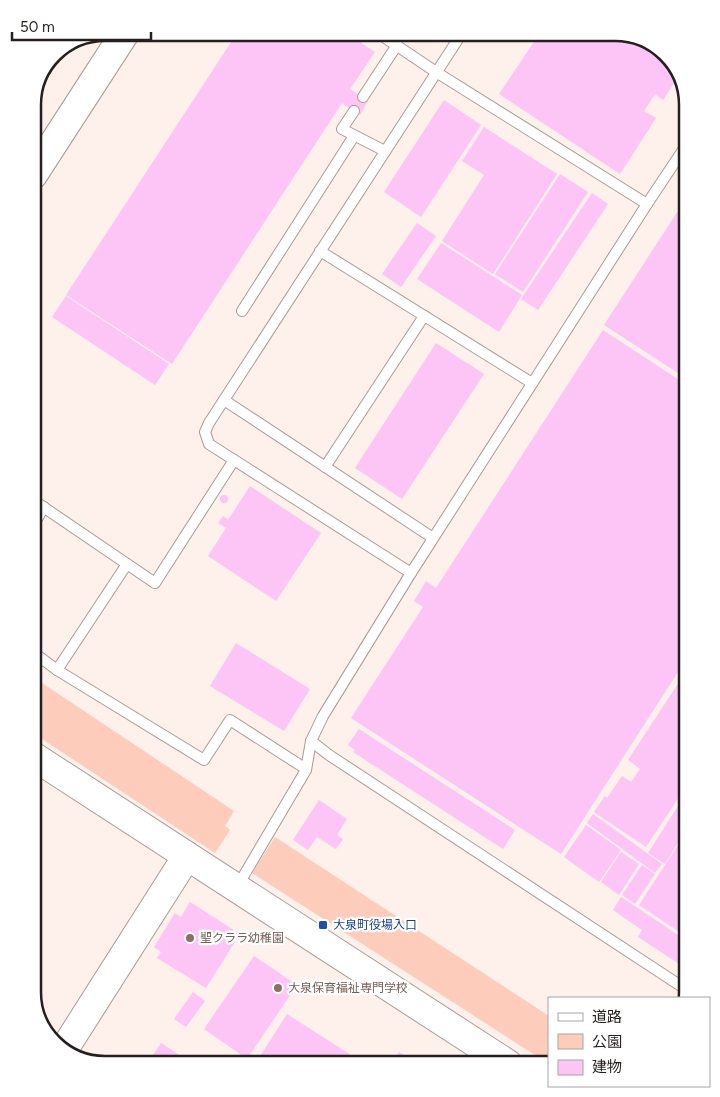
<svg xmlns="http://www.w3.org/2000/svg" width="720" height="1097" viewBox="0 0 720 1097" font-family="Figtree,'Noto Sans JP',sans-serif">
	<rect width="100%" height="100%" fill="#fef0eb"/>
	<g fill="#feccba">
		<polygon points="33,677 234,811 225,826 230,830 215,853 33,733"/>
		<polygon points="275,837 549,1016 549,1064 252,873"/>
	</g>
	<g fill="#fcc5f5">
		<polygon points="237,33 354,33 364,39 361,43 375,52 350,89 368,101 360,115 342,103 172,364 66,295"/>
		<polygon points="540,33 620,33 655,45 680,73 680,74 663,100 655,94 644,111 656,118 620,174 499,94"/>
		<polygon points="444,100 481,125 421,217 384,192"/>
		<polygon points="484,127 557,174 493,274 442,241 484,175 462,161"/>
		<polygon points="560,174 588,192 523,292 495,274"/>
		<polygon points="592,193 608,204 538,310 521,299"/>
		<polygon points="687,197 687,379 604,325"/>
		<polygon points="417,223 436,236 401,287 382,274"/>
		<polygon points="441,243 522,295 499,332 417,279"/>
		<polygon points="66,296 169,364 155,385 52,317"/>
		<polygon points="603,330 687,385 687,658 561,854 351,718 423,607 414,601 426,581 436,588"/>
		<polygon points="436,343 484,374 402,499 355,468"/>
		<polygon points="250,486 321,533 276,601 208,556 226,528 218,523 223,516 228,520"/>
		<circle cx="224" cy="499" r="4"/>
		<polygon points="236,643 310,689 284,731 210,686"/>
		<polygon points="687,670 687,785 646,847 594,812 605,796 607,798 622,776 631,782 640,769 628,760"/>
		<polygon points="359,729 515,830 503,849 353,752 355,750 348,745"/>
		<polygon points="687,792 687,828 665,864 648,853"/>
		<polygon points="319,800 347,819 337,835 343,839 336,849 317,837 308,850 293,840"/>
		<polygon points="593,814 662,864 655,873 587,823"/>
		<polygon points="586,825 621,850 599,882 564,857"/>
		<polygon points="687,831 687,937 639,905"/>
		<polygon points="621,852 639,864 619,895 601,882"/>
		<polygon points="642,865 655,874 635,904 622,895"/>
		<polygon points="621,897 687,941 687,969 638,937 642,930 613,910"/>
		<polygon points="190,902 240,934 206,988 157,958 161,952 154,947 175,913 181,917"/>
		<polygon points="254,956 297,985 247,1059 204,1029"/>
		<polygon points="193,992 205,1001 186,1027 174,1019"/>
		<polygon points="287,1014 365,1064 255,1064"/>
		<polygon points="161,1043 193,1064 147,1064"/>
		<polygon points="399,1052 419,1064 391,1064"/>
	</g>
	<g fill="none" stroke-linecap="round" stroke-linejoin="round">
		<defs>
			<g id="lane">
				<polyline points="378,33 436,72 647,204"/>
				<polyline points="363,97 397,45"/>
				<polyline points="354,111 342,129 385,151"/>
				<polyline points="320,251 532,383"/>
				<polyline points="242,311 354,136"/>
				<polyline points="224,400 433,538"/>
				<polyline points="325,467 424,316"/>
				<polyline points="33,500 155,583 234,460"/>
				<polyline points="33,526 44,507"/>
				<polyline points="411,573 209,444 205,432 209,423 462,33"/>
				<polyline points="33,652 57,670 204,760 230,720 306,769"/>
				<polyline points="57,670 127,564"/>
				<polyline points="311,741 329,755 687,990"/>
				<polyline points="237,887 306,770 311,741 323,716 411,573 647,204 687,144"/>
			</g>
			<g id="secondary">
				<polyline points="33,175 125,33"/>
				<polyline points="33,756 508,1064"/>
				<polyline points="63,1051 187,856"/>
			</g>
		</defs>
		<use href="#lane" stroke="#ab9b95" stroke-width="12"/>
		<use href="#secondary" stroke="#ab9b95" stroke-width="30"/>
		<use href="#lane" stroke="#fff" stroke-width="10"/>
		<use href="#secondary" stroke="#fff" stroke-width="28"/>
	</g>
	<rect fill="#1a4fb4" stroke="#fff" stroke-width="2" x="318" y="920" width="10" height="10" rx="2.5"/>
	<g fill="#8d6e63" stroke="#fff" stroke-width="2">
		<circle cx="190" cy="938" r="5"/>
		<circle cx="278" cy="988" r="5"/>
	</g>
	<g text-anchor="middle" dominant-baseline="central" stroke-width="4.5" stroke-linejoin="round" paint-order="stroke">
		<g font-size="12" fill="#164399" stroke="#fff" text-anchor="start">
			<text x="333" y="925">大泉町役場入口</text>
		</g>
		<g font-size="12" fill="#785e54" stroke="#fff" text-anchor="start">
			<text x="200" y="938">聖クララ幼稚園</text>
			<text x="288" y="988">大泉保育福祉専門学校</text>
		</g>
	</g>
	<path d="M0 0H720V1097H0ZM105 41H615A64 64 0 0 1 679 105V992A64 64 0 0 1 615 1056H105A64 64 0 0 1 41 992V105A64 64 0 0 1 105 41Z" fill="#fff" fill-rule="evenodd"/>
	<path fill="none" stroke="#251f1d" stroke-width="2.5" d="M105 41H615A64 64 0 0 1 679 105V992A64 64 0 0 1 615 1056H105A64 64 0 0 1 41 992V105A64 64 0 0 1 105 41Z"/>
	<rect x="548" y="997" width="162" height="90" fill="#ffffff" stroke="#a8a5a5"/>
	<rect x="558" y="1013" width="25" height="8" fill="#ffffff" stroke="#a8a5a5"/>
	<text x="592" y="1022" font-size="15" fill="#251f1d">道路</text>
	<rect x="558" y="1034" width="25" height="15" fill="#feccba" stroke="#a8a5a5"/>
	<text x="592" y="1047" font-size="15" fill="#251f1d">公園</text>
	<rect x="558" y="1060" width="25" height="15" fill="#fcc5f5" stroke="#a8a5a5"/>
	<text x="592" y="1072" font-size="15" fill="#251f1d">建物</text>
	<path d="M12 32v8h139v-8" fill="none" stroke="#251f1d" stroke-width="2.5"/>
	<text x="20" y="32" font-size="15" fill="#251f1d" stroke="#ffffff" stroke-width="4" paint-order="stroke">50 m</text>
</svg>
